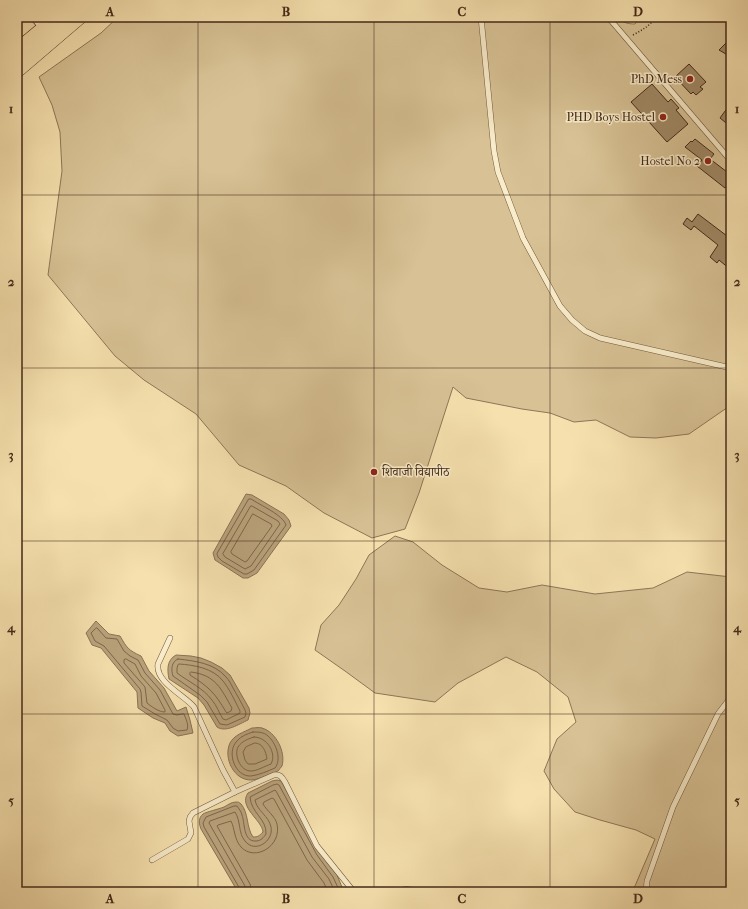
<svg xmlns="http://www.w3.org/2000/svg" width="748" height="909" viewBox="0 0 748 909" font-family="'IM FELL French Canon','Noto Serif Devanagari',serif">
	<rect width="100%" height="100%" fill="#f6e1ae"/>
	<filter id="stains"><feTurbulence type="fractalNoise" baseFrequency=".005" numOctaves="4"/><feColorMatrix values="0 0 0 0 .2 0 0 0 0 .09 0 0 0 0 .02 0 0 0 .5 -.17"/></filter>
	<radialGradient id="worn" r=".72"><stop offset=".6" stop-color="#630" stop-opacity="0"/><stop offset="1" stop-color="#630" stop-opacity=".3"/></radialGradient>
	<g fill="#d8c295" stroke="#8e7657">
		<path d="M118,17H619C622,23 629,24 635,24L640,17H731V405L689,434L656,438L630,437L596,420L574,422L550,413L522,409L466,398L453,387L419,493L405,529L372,538L324,513L286,486L239,465L196,414L144,380L115,356L48,275L62,171L60,132L52,105L39,77L101,33Z"/>
		<polygon points="395,536 413,542 442,565 479,588 507,592 542,585 595,594 653,588 687,572 731,577 731,892 630,892 635,886 655,839 636,830 600,820 575,812 554,789 544,771 557,739 576,722 568,697 537,672 506,657 458,683 435,702 375,693 345,671 315,650 321,625 339,605 356,579 369,555"/>
	</g>
	<g fill="#b9a27b" stroke="#8a7254">
		<polygon points="246,494 252,495 284,514 289,520 291,526 257,573 248,578 243,578 215,560 213,553"/>
		<path d="M96,621L109,634L120,636C127,648 128,650 141,656L149,671L164,688L177,711L186,707L190,720L193,733L178,736L170,731L165,723L153,718L138,708L137,692L101,648L92,645L86,633Z"/>
		<path d="M176,655L191,656L201,658L211,662L222,668L230,675L249,708L250,713L248,720C239,724 226,733 217,727L204,705L198,698L169,679C167,669 167,660 176,655Z"/>
		<path d="M252,728C255,728 259,727 262,728C276,732 286,752 282,766C281,768 279,769 278,771C270,774 260,779 252,780C234,781 223,758 230,743C234,735 244,732 252,728Z"/>
		<path d="M277,780L281,781L320,853L337,875L344,892H238L201,829C199,824 198,818 203,814C206,812 219,809 224,807C228,805 231,802 236,802C238,802 239,802 241,804C249,813 246,827 253,837C258,837 259,836 263,832C262,820 238,807 248,793L272,781Z"/>
	</g>
	<g fill="none" stroke-linecap="round" stroke-linejoin="round">
		<g stroke="#7e664a" stroke-width="1">
			<path d="M249,499H251C260,505 283,515 286,525L254,570L247,574H244L222,561L218,557L217,554Z"/>
			<polygon points="251,506 252,506 278,521 280,524 251,566 245,569 225,557 223,554"/>
			<polygon points="253,514 271,524 272,526 247,561 245,562 232,554 231,552"/>
			<path d="M97,628L106,638L117,639L124,651L130,656L138,660L145,673L160,690L173,714L177,715L182,714H184C186,719 189,725 187,730L178,731L173,728L167,720L155,714L142,706L141,692L140,689L104,646L95,641L91,633L95,629Z"/>
			<path d="M126,659L135,664L141,676L156,693L165,710V712C159,712 152,707 147,703L145,687L124,663V660Z"/>
			<path d="M178,659C195,661 214,663 226,677C229,680 231,684 233,688C237,695 241,702 245,710L246,713L245,717L227,725L220,724L207,702L200,695L173,676C171,670 171,662 178,659Z"/>
			<path d="M179,664C194,665 213,668 223,681C229,688 236,703 240,711V713L226,720L223,719C219,713 217,706 212,700C203,688 189,682 177,673V668L178,665Z"/>
			<path d="M191,672C216,675 221,689 232,708L231,711L227,713L226,712C215,693 209,687 190,675V673Z"/>
			<path d="M253,732C258,732 264,732 268,736C276,743 282,759 275,768C268,771 259,775 251,776C235,777 226,752 237,741C241,736 247,734 253,732Z"/>
			<path d="M254,737C267,737 277,753 271,764C265,766 257,771 251,771C240,771 234,755 238,747C242,741 248,739 254,737Z"/>
			<path d="M255,743C263,743 266,752 267,759L255,764H248L245,760L243,752L246,747Z"/>
			<path d="M241,892L240,889L204,827L203,823L206,817L234,806H237C239,809 241,811 242,815C245,823 243,842 256,841C261,841 264,837 266,834C267,819 251,813 250,797L273,785L277,784L279,785L317,855L333,877L340,892"/>
			<path d="M246,892L245,886L209,823L210,821L235,812C241,821 238,833 245,841C255,854 274,841 271,827C269,816 257,811 255,800L275,790L276,791L312,857L329,879L335,892"/>
			<path d="M252,892L250,884L217,826L218,825L231,821C235,829 234,839 241,847C255,862 282,846 277,824C275,816 267,811 263,804L264,802L272,798L274,799L307,860L324,883L328,892"/>
		</g>
	</g>
	<g fill="#a08966" stroke="#432919">
		<polygon points="731,38 731,57 719,50"/>
		<polygon points="689,64 706,82 700,87 703,89 696,95 693,92 691,94 675,77"/>
		<polygon points="652,84 668,102 671,99 679,108 676,110 688,124 667,142 631,102"/>
		<polygon points="731,103 731,127 720,118"/>
		<polygon points="695,139 714,154 710,159 731,175 731,181 725,188 697,166 702,160 685,147 691,141 692,142"/>
		<polygon points="698,214 731,239 731,248 728,252 731,255 731,270 719,260 717,263 710,257 718,245 694,226 691,230 683,224 687,218 692,222"/>
	</g>
	<g fill="none" stroke-linecap="round" stroke-linejoin="round">
		<defs>
			<g id="service">
				<polyline points="481,17 494,151 498,172 523,238 560,306 572,320 585,331 600,338 731,368"/>
				<polyline points="608,17 731,161"/>
				<path d="M170,638L158,664C155,682 184,695 194,707L223,770L235,792"/>
				<path d="M152,860L188,839L191,833L189,821L190,817L193,813L235,792L274,775C280,774 282,777 285,782L317,846L354,892"/>
				<polyline points="392,892 408,889 418,892"/>
				<polyline points="646,892 647,881 673,807 718,714 731,697"/>
			</g>
			<polyline id="minor" points="36,17 45,28"/>
			<g id="primary">
				<polyline points="17,51 58,17"/>
				<polyline points="17,70 79,17"/>
			</g>
		</defs>
		<use href="#service" stroke="#70573e" stroke-width="6"/>
		<use href="#minor" stroke="#70573e" stroke-width="12"/>
		<use href="#primary" stroke="#432919" stroke-width="16"/>
		<path stroke="#432919" stroke-width="1.5" stroke-dasharray="1 2" stroke-linecap="butt" d="M633,35C642,30 650,26 656,17"/>
		<use href="#service" stroke="#f9ecca" stroke-width="5"/>
		<use href="#minor" stroke="#f9ecca" stroke-width="10"/>
		<use href="#primary" stroke="#f6e1ae" stroke-width="15"/>
	</g>
	<path fill="none" stroke="#432919" stroke-width="1" stroke-opacity="0.55" d="M198,17V892M374,17V892M550,17V892M17,195H731M17,368H731M17,541H731M17,714H731"/>
	<g fill="#8f2418" stroke="#f9ecca" stroke-width="1.5">
		<circle cx="690" cy="79" r="4"/>
		<circle cx="663" cy="117" r="4"/>
		<circle cx="708" cy="161" r="4"/>
		<circle cx="374" cy="472" r="4"/>
	</g>
	<g text-anchor="middle" dominant-baseline="central" stroke-width="3" stroke-linejoin="round" paint-order="stroke">
		<g font-size="12" fill="#432919" stroke="#f9ecca" text-anchor="end">
			<text x="682" y="79">PhD Mess</text>
			<text x="655" y="117">PHD Boys Hostel</text>
			<text x="700" y="161">Hostel No 2</text>
			<text x="382" y="472" text-anchor="start">शिवाजी विद्यापीठ</text>
		</g>
	</g>
	<rect width="748" height="909" fill="none" stroke="#f6e1ae" stroke-width="44"/>
	<rect x="22" y="22" width="704" height="865" fill="none" stroke="#432919" stroke-width="1.5"/>
	<g font-size="13" text-anchor="middle" font-weight="bold" fill="#432919">
		<text x="110" y="16">A</text>
		<text x="286" y="16">B</text>
		<text x="462" y="16">C</text>
		<text x="638" y="16">D</text>
		<text x="11" y="113">1</text>
		<text x="737" y="113">1</text>
		<text x="11" y="286">2</text>
		<text x="737" y="286">2</text>
		<text x="11" y="459">3</text>
		<text x="737" y="459">3</text>
		<text x="11" y="632">4</text>
		<text x="737" y="632">4</text>
		<text x="11" y="805">5</text>
		<text x="737" y="805">5</text>
		<text x="110" y="903">A</text>
		<text x="286" y="903">B</text>
		<text x="462" y="903">C</text>
		<text x="638" y="903">D</text>
	</g>
	<rect width="100%" height="100%" filter="url(#stains)"/>
	<rect width="100%" height="100%" fill="url(#worn)"/>
</svg>
